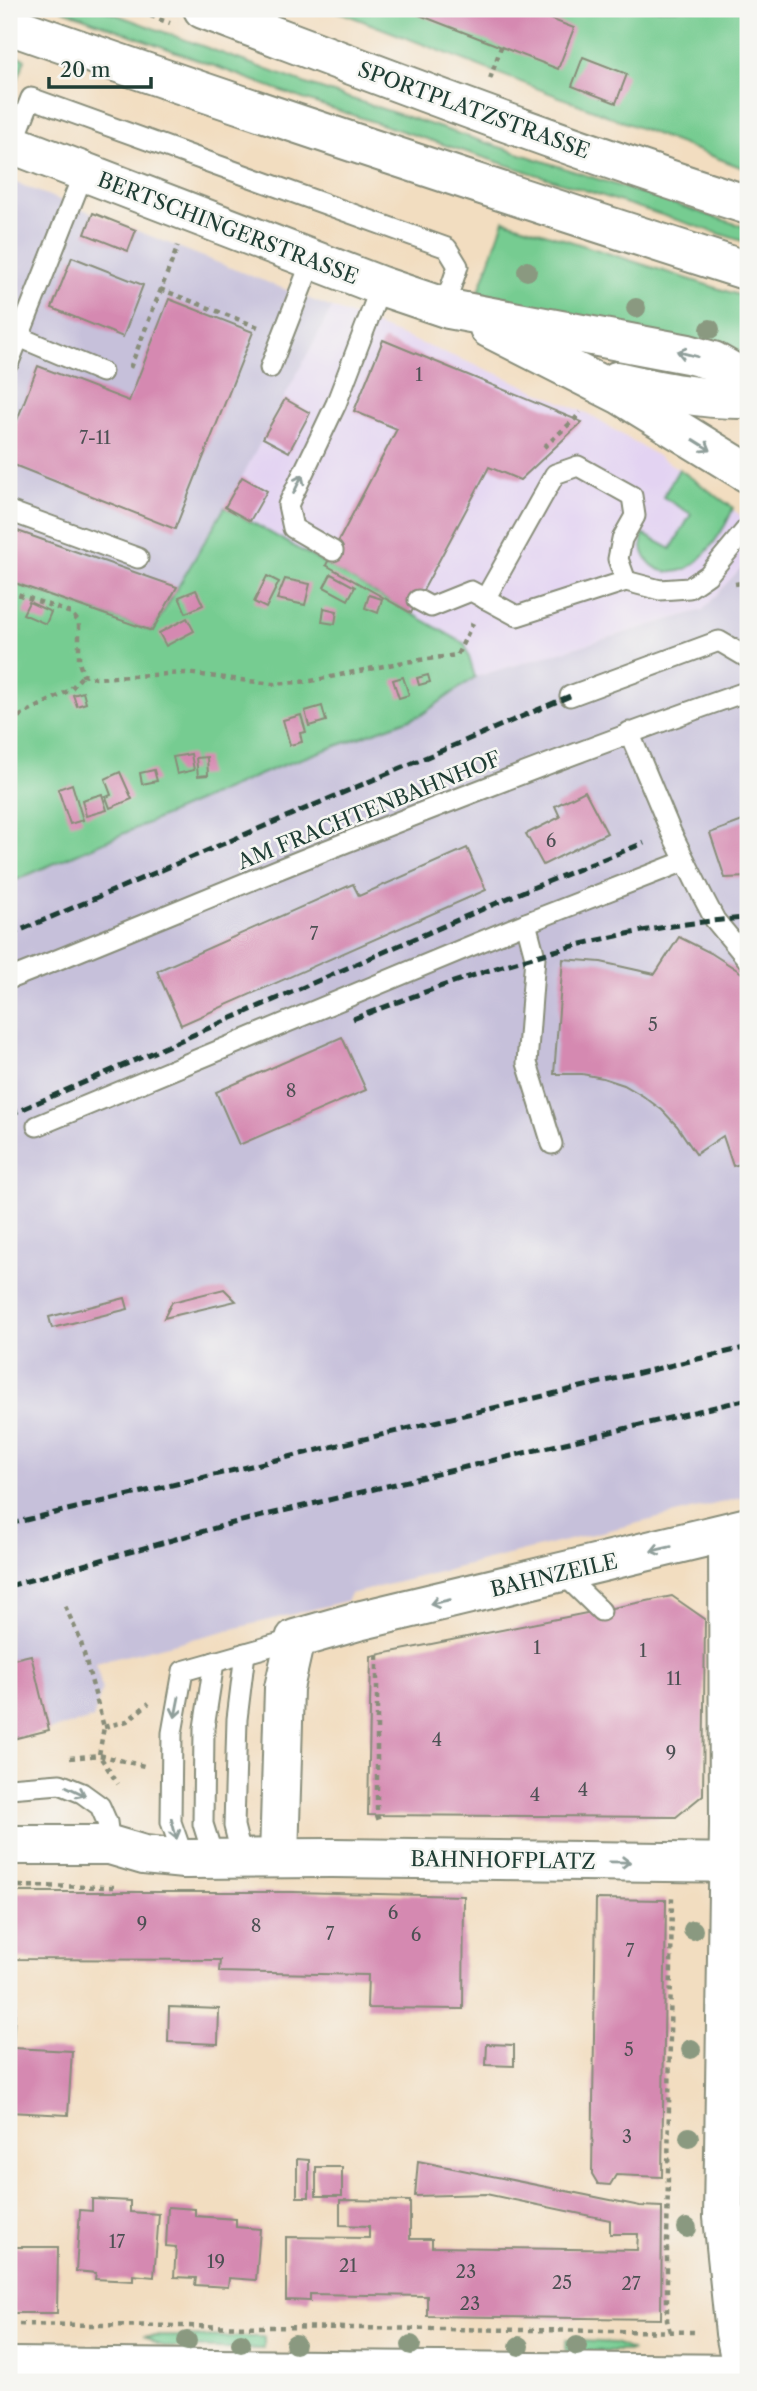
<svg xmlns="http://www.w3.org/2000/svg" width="757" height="2391" viewBox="0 0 757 2391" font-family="'Libre Caslon Text',serif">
	<rect width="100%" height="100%" fill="#f6f6f2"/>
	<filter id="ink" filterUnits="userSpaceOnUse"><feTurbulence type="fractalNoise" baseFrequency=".0143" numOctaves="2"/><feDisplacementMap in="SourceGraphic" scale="14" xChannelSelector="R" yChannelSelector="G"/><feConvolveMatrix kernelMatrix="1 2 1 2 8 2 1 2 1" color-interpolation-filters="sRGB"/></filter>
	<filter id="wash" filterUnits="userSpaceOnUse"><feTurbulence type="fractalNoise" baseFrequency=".00686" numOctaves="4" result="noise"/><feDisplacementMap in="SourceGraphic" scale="28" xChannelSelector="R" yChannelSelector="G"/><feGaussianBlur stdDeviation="1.57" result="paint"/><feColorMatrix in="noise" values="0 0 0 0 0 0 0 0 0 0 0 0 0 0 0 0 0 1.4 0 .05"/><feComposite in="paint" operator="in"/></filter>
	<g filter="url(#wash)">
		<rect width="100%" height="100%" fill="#f2ddc0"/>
		<polygon fill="#e3d3f2" points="332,308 498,374 588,414 679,469 748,521 748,560 703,610 475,677 465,644 225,507"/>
		<g fill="#c6c0da">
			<polygon points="9,180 332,308 242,477 152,631 9,581"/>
			<polygon points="748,560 748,1496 350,1594 346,1601 96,1663 102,1689 93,1719 9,1740 9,884 273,769 421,715 475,677 703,610"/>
		</g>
		<g fill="#76cc91" stroke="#4a8462" stroke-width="2">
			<polygon points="61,9 101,9 309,85 748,228 748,243 303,99"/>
			<polygon points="332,9 748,9 748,170"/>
			<polygon points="9,53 25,59 9,104"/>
			<polygon points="504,220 748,298 748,359 478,294"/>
			<path d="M679,469L733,508C727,526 704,561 686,569C661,580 636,560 643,534L671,549L691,514L663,497Z"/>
			<polygon points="225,507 465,644 475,677 421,715 273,769 9,883 9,581 152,631"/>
			<polygon points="145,2336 264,2337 264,2349 168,2347 156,2344"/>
			<polygon points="566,2340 616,2343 633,2351 566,2351"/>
		</g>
		<g id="blocks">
			<g fill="#d589b1">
				<polygon points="404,9 525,9 574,28 558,69"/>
				<polygon points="583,57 627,74 616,103 572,86"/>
				<polygon points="93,213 136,230 128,251 85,234"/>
				<polygon points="72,257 143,285 123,337 52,308"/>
				<polygon points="169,299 253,332 175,529 9,463 9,441 38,366 129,401"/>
				<polygon points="383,340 582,422 520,480 489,467 411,613 326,565 397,429 354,411"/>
				<polygon points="285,399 310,413 289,452 263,438"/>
				<polygon points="242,477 267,491 250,521 225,507"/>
				<polygon points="9,528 177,587 152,631 9,581"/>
				<polygon points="331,574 355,587 348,600 324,587"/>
				<polygon points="267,576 279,582 266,608 254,602"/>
				<polygon points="285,579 310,584 305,605 277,599"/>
				<polygon points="196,590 203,605 186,613 179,597"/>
				<polygon points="369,595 382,599 378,613 365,608"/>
				<polygon points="29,602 51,612 46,624 23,614"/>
				<polygon points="324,608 337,611 335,624 322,622"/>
				<polygon points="187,618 194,631 166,646 159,633"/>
				<polygon points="428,675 430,682 419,685 417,678"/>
				<polygon points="403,677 409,695 399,698 393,680"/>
				<polygon points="9,684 12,684 15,714 9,715"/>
				<polygon points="83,692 86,703 77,706 73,695"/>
				<polygon points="322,706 326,721 309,726 305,711"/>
				<polygon points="301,715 306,732 300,733 302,742 290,745 283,720"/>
				<polygon points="191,754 194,770 177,774 173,757"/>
				<polygon points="207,757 208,775 198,776 196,758"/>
				<polygon points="154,770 157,781 142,784 140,773"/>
				<polygon points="120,772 132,799 110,808 106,797 111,795 105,779"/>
				<polygon points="72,784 83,820 70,824 58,789"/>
				<polygon points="585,791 607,833 543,865 526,834 560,817 555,806"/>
				<polygon points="102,794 107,810 86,816 82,800"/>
				<polygon points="748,819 748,877 725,878 710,833"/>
				<polygon points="467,848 486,890 181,1025 157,971 353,884 359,896"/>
				<polygon points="679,937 711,953 748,977 748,1162 733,1166 723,1136 696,1154 677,1126 662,1110 643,1096 624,1085 603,1078 582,1074 554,1074 563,959 601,962 655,974"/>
				<polygon points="342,1037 366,1090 239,1145 216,1092"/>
				<polygon points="224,1289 236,1301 164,1318 172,1302"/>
				<polygon points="125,1298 128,1309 52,1328 49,1317"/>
				<polygon points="672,1596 705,1619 703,1795 676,1817 368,1815 371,1656"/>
				<polygon points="31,1655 49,1730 9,1740 9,1660"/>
				<polygon points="9,1892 292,1892 464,1896 463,2009 367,2008 368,1975 219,1972 220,1960 9,1959"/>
				<polygon points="596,1899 666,1900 662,2177 616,2175 610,2185 598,2184 592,2174"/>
				<polygon points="9,1992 16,1993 13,2048 72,2051 68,2115 9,2112"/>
				<polygon points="169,2007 219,2009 218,2044 168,2042"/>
				<polygon points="487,2044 514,2045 514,2066 486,2065"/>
				<polygon points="297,2159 309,2160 309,2197 297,2197"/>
				<polygon points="418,2161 640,2206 662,2207 661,2319 427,2316 427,2296 310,2294 310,2301 286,2300 286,2237 369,2238 369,2226 340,2225 340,2200 410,2201 410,2239 432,2239 432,2247 637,2250 638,2234 610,2234 610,2220 486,2194 415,2196"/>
				<rect x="316" y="2167" width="26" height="29"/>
				<polygon points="92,2199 130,2201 130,2212 159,2214 154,2277 133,2275 133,2281 95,2279 96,2273 76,2271 80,2210 92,2211"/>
				<polygon points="168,2207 195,2209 195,2216 236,2219 236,2227 260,2229 256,2280 229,2278 228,2287 195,2285 196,2278 174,2277 176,2247 166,2246"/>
				<polygon points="10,2220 15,2247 58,2247 57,2313 9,2313"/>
			</g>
		</g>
	</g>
	<g filter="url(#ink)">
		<use href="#blocks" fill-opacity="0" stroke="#888d7a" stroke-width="2"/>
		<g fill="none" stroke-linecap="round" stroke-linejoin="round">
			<defs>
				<g id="lane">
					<polyline points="13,144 31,98 447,248 458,266 444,307"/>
					<polyline points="19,337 102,372"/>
					<polyline points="9,362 84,172"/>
					<polyline points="270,368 312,260"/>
					<polyline points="9,511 138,558"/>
					<polyline points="333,551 293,528 288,505 336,404 381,286"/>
					<polyline points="485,599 555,474 578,466 632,496 635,516 622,539 618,559 626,581"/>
					<polyline points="418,600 431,607 471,591 517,616 626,581 660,590 689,588 708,575 748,527"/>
					<polyline points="570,696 719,641 748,658"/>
					<polyline points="629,732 671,832 703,897 715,920 748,960"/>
					<polyline points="526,923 535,957 527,1063 552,1144"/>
					<path d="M9,979C119,936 227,889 337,846C473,792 610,739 748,691"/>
					<polyline points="37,1126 526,923 685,861"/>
					<polyline points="562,1573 601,1611"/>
					<polyline points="9,1788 60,1784 82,1793 100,1806 107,1822 110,1845"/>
					<polyline points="242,1858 234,1826 237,1719 245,1653"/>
					<polyline points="184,1859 171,1822 172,1733 183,1671 295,1639"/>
					<polyline points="214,1859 203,1824 204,1728 214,1662"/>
					<polyline points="723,2217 748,2217"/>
				</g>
				<g id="street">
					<path d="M203,9C384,77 564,147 748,205"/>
					<polyline points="728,1534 729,1825 723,2217 735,2333 745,2382"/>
					<polyline points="9,1845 110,1845 144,1855 184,1859 332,1858 748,1863"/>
					<polyline points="279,1858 284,1688 295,1639 358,1621 748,1527"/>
				</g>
				<g id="secondary">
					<polyline points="9,143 381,286 449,309 688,354 713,361 748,381"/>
					<polyline points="489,328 621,395 748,473"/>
					<path d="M617,381C661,391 703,400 748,399"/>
				</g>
				<polyline id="primary" points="9,2367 748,2374"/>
				<path id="highway" d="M9,25C254,111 501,192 748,271"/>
			</defs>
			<use href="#lane" stroke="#888d7a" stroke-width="23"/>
			<use href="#street" stroke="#888d7a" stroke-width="42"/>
			<use href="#secondary" stroke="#888d7a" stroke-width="42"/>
			<use href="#primary" stroke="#888d7a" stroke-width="42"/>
			<use href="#highway" stroke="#888d7a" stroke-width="42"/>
			<g stroke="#888d7a" stroke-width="4.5" stroke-dasharray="5 5" stroke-linecap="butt">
				<polyline points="131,9 170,23"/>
				<polyline points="490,79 501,47"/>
				<polyline points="160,289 258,327"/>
				<polyline points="130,368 178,246"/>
				<polyline points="544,447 575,419 580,412"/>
				<polyline points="735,584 748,582"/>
				<polyline points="9,591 71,613 79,622 79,662 83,675 96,678 186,673 273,684 311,681 398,663 457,655 473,623"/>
				<polyline points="9,719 18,717 70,690 83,675"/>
				<polyline points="65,1606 80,1639 104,1727 99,1755 118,1784"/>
				<polyline points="377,1655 377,1815 379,1821"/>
				<polyline points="104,1727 127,1721 149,1703"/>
				<polyline points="70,1758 99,1755 144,1766"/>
				<polyline points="9,1886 116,1887"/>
				<polyline points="9,2324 698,2332"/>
				<polyline points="670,2332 667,2320 667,2243 672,1896"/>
			</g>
			<use href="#lane" stroke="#fff" stroke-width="19"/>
			<use href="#street" stroke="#fff" stroke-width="38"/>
			<use href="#secondary" stroke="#fff" stroke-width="38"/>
			<use href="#primary" stroke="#fff" stroke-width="38"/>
			<use href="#highway" stroke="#fff" stroke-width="38"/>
			<g stroke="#1f3d34" stroke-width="5" stroke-dasharray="10 5" stroke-linecap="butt">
				<polyline points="9,935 570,696"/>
				<path d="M353,1019C479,970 612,926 748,918"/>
				<polyline points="9,1115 522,892 644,843"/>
				<polyline points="9,1524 748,1347"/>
				<polyline points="9,1586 229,1524 748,1399"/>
			</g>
		</g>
		<g fill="#8a9980">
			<circle cx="527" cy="271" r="10"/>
			<circle cx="636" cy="308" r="10"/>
			<circle cx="710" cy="329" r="10"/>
			<circle cx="693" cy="1930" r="10"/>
			<circle cx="691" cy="2049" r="10"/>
			<circle cx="689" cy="2137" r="10"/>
			<circle cx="687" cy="2228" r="10"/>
			<circle cx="187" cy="2341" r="10"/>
			<circle cx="241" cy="2343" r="10"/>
			<circle cx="295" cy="2344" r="10"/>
			<circle cx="411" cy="2345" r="10"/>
			<circle cx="519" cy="2346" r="10"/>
			<circle cx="577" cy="2346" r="10"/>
		</g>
		<defs><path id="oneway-shaft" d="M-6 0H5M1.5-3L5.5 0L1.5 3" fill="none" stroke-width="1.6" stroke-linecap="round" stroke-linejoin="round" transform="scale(1.75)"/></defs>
		<g stroke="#8f9e9a">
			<use href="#oneway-shaft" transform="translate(687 354) rotate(-166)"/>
			<use href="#oneway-shaft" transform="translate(702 445) rotate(32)"/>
			<use href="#oneway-shaft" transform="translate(298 484) rotate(-65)"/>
			<use href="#oneway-shaft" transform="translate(661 1549) rotate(167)"/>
			<use href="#oneway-shaft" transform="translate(440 1602) rotate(167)"/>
			<use href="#oneway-shaft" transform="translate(177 1707) rotate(101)"/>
			<use href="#oneway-shaft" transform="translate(76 1791) rotate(26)"/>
			<use href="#oneway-shaft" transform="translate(174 1829) rotate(75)"/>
			<use href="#oneway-shaft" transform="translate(620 1862) rotate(1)"/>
		</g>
	</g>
	<g text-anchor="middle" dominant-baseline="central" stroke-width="5" stroke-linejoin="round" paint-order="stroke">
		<g font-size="18" fill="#4c5053">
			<text x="419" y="375">1</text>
			<text x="95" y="438">7-11</text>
			<text x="551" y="841">6</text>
			<text x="314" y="934">7</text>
			<text x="653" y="1025">5</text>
			<text x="291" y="1091">8</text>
			<text x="537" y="1648">1</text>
			<text x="643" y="1651">1</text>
			<text x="674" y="1679">11</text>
			<text x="437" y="1740">4</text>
			<text x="671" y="1753">9</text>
			<text x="583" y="1790">4</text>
			<text x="535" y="1795">4</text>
			<text x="393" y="1913">6</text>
			<text x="142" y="1924">9</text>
			<text x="256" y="1926">8</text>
			<text x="330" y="1934">7</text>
			<text x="416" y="1935">6</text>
			<text x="630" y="1951">7</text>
			<text x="629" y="2050">5</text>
			<text x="627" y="2137">3</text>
			<text x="117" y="2242">17</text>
			<text x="216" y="2262">19</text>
			<text x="348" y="2266">21</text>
			<text x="466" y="2272">23</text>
			<text x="562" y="2283">25</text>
			<text x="631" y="2284">27</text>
			<text x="470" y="2304">23</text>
		</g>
		<g font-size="21" fill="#1f3d34" stroke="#f6f6f2">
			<text transform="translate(474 110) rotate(20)">SPORTPLATZSTRASSE</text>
			<text transform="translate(228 228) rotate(21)">BERTSCHINGERSTRASSE</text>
			<text transform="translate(369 810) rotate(-22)">AM FRACHTENBAHNHOF</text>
			<text transform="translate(554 1575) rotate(-13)">BAHNZEILE</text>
			<text transform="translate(503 1860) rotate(1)">BAHNHOFPLATZ</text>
		</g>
	</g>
	<rect width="757" height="2391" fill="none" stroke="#f6f6f2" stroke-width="35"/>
	<path d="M49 77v10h102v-10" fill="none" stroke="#1f3d34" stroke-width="3.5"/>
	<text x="60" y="77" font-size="21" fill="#1f3d34" stroke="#f6f6f2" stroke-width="5" paint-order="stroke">20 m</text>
</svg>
